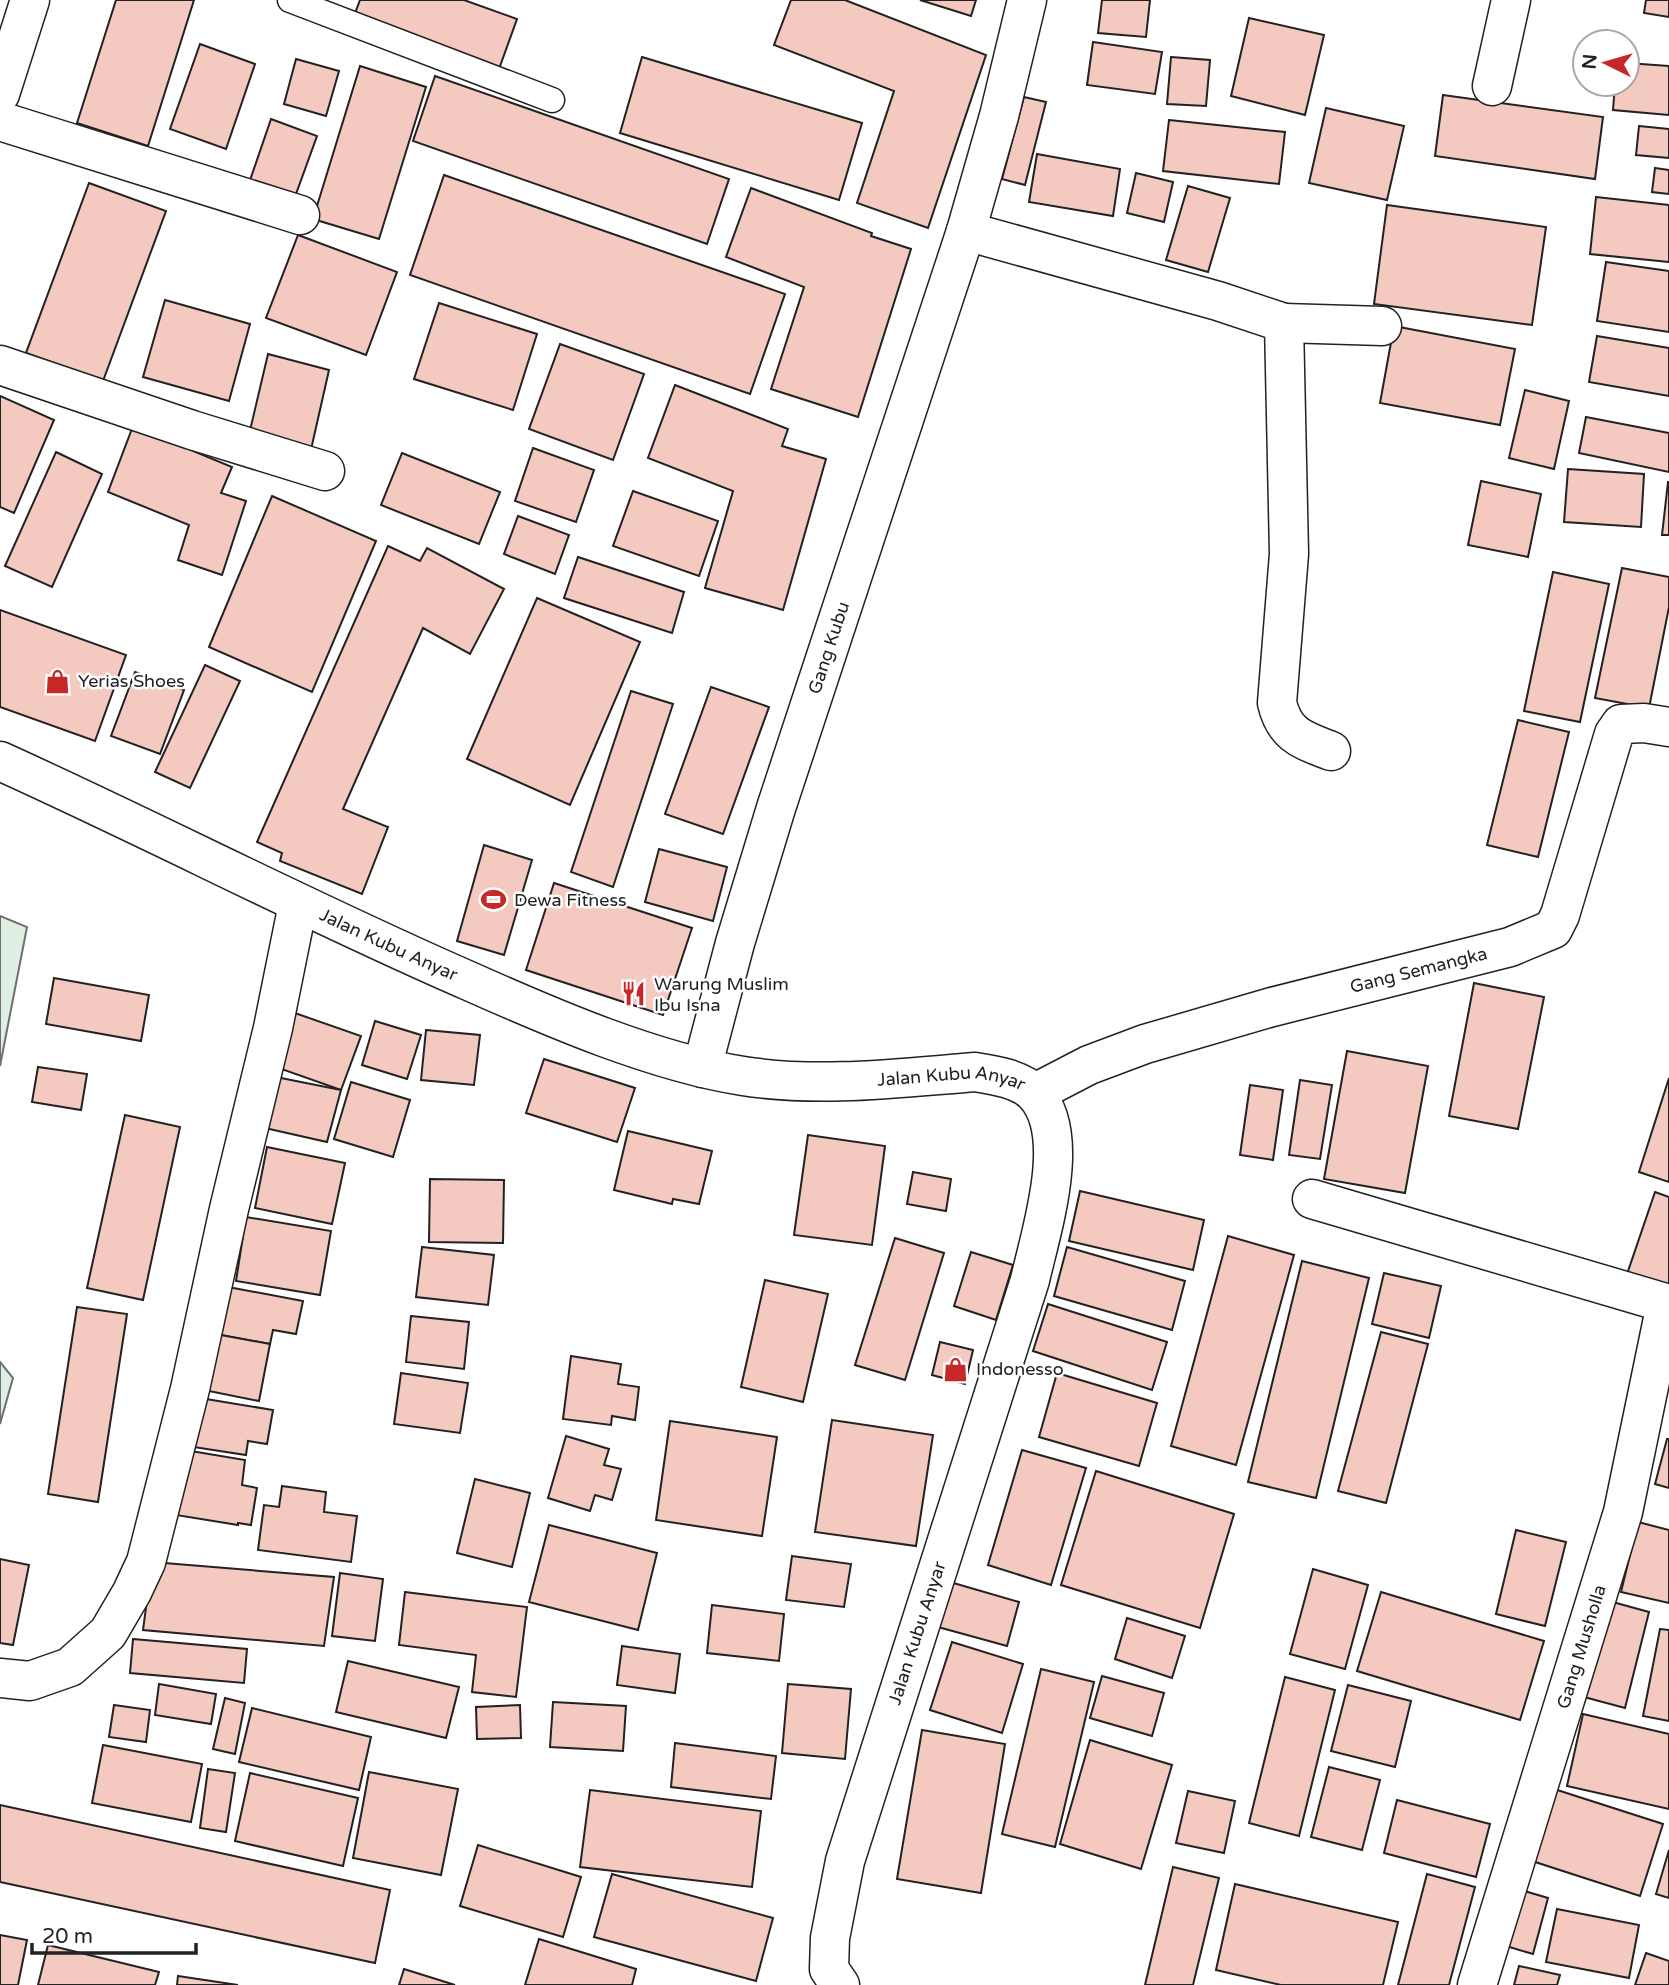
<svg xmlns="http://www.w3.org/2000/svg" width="1669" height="1985" viewBox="0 0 1669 1985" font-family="'Varela Round',sans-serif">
	<rect width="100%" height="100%" fill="#fff"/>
	<g fill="#e0efe3" stroke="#6f6f6f" stroke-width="2">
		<polygon points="0,916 27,927 0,1066"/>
		<polygon points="0,1362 13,1378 0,1424"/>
	</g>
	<g fill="#f3c9c0" stroke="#222" stroke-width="2">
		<polygon points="116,0 194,0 148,146 77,123"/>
		<polygon points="360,0 464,0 517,19 499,69 354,16"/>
		<polygon points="791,0 845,0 986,55 928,228 857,203 894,91 774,45"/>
		<polygon points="920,0 976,0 971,16"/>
		<polygon points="1102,0 1150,0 1146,37 1098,33"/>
		<polygon points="1646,0 1669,0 1669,17 1644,13"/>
		<polygon points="1249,18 1324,35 1305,115 1231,96"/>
		<polygon points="1093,42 1162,52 1155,94 1087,85"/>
		<polygon points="200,44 255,64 226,149 170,129"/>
		<polygon points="642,57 862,123 839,200 620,133"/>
		<polygon points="1171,57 1210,60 1206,106 1167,104"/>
		<polygon points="296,59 339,71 326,116 284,104"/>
		<polygon points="1627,63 1669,66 1669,115 1613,110 1615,84 1627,84"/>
		<polygon points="360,66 426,87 379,239 313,219"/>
		<polygon points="435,76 729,179 707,244 413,141"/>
		<polygon points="1443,95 1603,117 1595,179 1435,156"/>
		<polygon points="1024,97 1046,102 1025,185 1002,179"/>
		<polygon points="1326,108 1404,126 1387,200 1309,183"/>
		<polygon points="271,119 317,136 292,205 247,189"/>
		<polygon points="1169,120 1285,132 1279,184 1163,171"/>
		<polygon points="1639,126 1669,129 1669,158 1636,155"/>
		<polygon points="1037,154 1120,169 1113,216 1029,202"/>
		<polygon points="1655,168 1669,170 1669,194 1652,192"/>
		<polygon points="1136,173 1173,182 1164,222 1127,213"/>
		<polygon points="444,175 785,294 750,394 410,275"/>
		<polygon points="89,183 166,211 103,381 26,353"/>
		<polygon points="1188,186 1230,198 1208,272 1166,260"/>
		<polygon points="751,188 872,233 871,236 911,249 858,417 771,389 804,287 726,257"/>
		<polygon points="1596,197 1669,205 1669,262 1590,254"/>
		<polygon points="1387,205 1546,227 1532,325 1374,304"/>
		<polygon points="298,235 397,272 366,355 266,318"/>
		<polygon points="1606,262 1669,271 1669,332 1597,321"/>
		<polygon points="165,300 250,324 229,401 143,377"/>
		<polygon points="439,303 537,334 513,410 414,379"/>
		<polygon points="1394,326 1515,349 1500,425 1380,403"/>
		<polygon points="1597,336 1669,348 1669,396 1589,382"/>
		<polygon points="560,344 644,374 613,460 529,429"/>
		<polygon points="268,354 329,370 310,454 248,439"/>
		<polygon points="675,385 788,429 782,446 826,459 783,610 705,588 733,491 648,458"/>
		<polygon points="1525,390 1569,401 1554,469 1509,458"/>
		<polygon points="0,396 54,420 14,513 0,507"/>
		<polygon points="1586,417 1669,433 1669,472 1579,453"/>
		<polygon points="133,426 232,467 221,493 246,501 222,575 178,560 189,525 108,492"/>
		<polygon points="533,448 594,470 576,522 515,501"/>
		<polygon points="56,452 102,474 52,587 5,566"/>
		<polygon points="402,453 500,492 479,544 381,505"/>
		<polygon points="1568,469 1644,474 1641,527 1564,522"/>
		<polygon points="1481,481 1541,494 1528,557 1468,545"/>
		<polygon points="1668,482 1669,482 1669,535 1662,535"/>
		<polygon points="633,491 718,521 699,576 613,546"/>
		<polygon points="272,496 376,541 312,692 209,647"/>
		<polygon points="518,516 569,535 555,574 504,554"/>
		<polygon points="388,546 420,561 427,548 504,589 470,654 423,628 343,809 388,827 362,894 280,861 282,853 257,842"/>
		<polygon points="578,557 684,592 672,633 564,598"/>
		<polygon points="1622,568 1669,577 1669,607 1649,708 1595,698"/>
		<polygon points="1553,572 1609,584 1580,722 1524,711"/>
		<polygon points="537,598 640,642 570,805 467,759"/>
		<polygon points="0,610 126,655 95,741 0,707"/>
		<polygon points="205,665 240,681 190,788 155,772"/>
		<polygon points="135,672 184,690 160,754 111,736"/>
		<polygon points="711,687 769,707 723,834 665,814"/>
		<polygon points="631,691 673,704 613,887 571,872"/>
		<polygon points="1518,720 1569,732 1538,857 1487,845"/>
		<polygon points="484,845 532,860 504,955 457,941"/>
		<polygon points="659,849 727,867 713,921 645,902"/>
		<polygon points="554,883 692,928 663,1015 526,970"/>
		<polygon points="54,978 149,995 141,1041 46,1024"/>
		<polygon points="1474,983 1544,997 1518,1129 1449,1116"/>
		<polygon points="289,1011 361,1036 341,1090 270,1065"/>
		<polygon points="375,1021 421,1035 407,1079 362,1065"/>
		<polygon points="426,1030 480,1035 474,1085 421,1080"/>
		<polygon points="1347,1051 1428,1066 1405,1193 1324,1179"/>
		<polygon points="544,1059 635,1088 617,1142 526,1113"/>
		<polygon points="38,1067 87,1074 81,1110 32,1102"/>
		<polygon points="266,1075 341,1090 327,1142 256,1126"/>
		<polygon points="1669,1078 1669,1182 1639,1172"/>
		<polygon points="1300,1080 1332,1085 1320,1159 1289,1155"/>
		<polygon points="351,1082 410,1100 393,1157 334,1139"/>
		<polygon points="1250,1085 1283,1090 1273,1160 1240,1155"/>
		<polygon points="125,1115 180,1127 143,1300 87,1288"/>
		<polygon points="628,1131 712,1151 699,1204 673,1199 672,1204 614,1190"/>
		<polygon points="808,1135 885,1146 872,1245 794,1235"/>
		<polygon points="267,1147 345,1163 332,1224 255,1208"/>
		<polygon points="913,1172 951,1179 946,1211 907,1204"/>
		<polygon points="430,1179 504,1180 503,1243 429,1242"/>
		<polygon points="1080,1191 1204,1220 1193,1270 1069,1241"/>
		<polygon points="1655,1192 1669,1197 1669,1295 1625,1280"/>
		<polygon points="246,1217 331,1231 320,1295 236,1281"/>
		<polygon points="1228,1236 1294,1255 1236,1465 1171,1446"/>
		<polygon points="895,1238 944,1253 905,1380 855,1365"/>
		<polygon points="422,1247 494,1255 488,1305 416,1297"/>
		<polygon points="1067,1247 1185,1281 1172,1330 1054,1296"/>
		<polygon points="971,1252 1013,1265 996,1320 954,1306"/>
		<polygon points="1302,1261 1369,1278 1316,1498 1248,1482"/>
		<polygon points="1384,1273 1441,1286 1429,1338 1372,1324"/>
		<polygon points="765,1280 828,1294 803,1402 741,1387"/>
		<polygon points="228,1287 303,1301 296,1334 273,1330 270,1344 210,1333"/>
		<polygon points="1048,1304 1167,1342 1152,1390 1033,1351"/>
		<polygon points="77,1307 127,1314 98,1502 48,1494"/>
		<polygon points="411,1316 469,1322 464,1369 406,1362"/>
		<polygon points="1381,1332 1428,1344 1386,1503 1338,1491"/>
		<polygon points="210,1333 270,1344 259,1401 199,1389"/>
		<polygon points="940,1342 973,1350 965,1384 932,1375"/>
		<polygon points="571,1356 621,1364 618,1384 639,1387 635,1420 612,1416 611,1425 563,1419"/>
		<polygon points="401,1373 468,1383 460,1433 394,1424"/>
		<polygon points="1057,1373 1157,1403 1139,1466 1039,1437"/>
		<polygon points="200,1398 273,1410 267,1444 248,1441 246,1455 187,1446"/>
		<polygon points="832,1420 933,1435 916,1546 815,1532"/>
		<polygon points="670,1421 777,1437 762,1536 656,1520"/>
		<polygon points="566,1436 609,1449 604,1465 621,1469 612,1500 595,1495 590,1511 548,1498"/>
		<polygon points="1667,1439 1669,1439 1669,1488 1655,1484"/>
		<polygon points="185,1450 245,1460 242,1485 257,1488 251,1525 238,1523 238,1525 176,1515"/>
		<polygon points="1022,1450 1086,1468 1051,1585 988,1565"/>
		<polygon points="1096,1471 1234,1514 1200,1628 1061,1585"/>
		<polygon points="475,1479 530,1493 512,1567 457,1553"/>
		<polygon points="282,1486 326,1492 324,1512 357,1516 351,1562 258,1550 264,1505 279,1507"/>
		<polygon points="1638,1522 1669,1530 1669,1603 1621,1592"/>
		<polygon points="549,1525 657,1553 638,1630 529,1602"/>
		<polygon points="1516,1530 1566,1542 1545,1626 1496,1614"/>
		<polygon points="792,1556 851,1564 844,1607 786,1600"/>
		<polygon points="0,1559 29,1565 13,1645 0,1643"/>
		<polygon points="152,1562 334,1577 324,1646 143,1630"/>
		<polygon points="1313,1569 1368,1585 1345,1669 1290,1654"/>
		<polygon points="340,1573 383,1579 375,1641 332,1636"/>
		<polygon points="950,1582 1019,1602 1007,1646 938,1627"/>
		<polygon points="405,1592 527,1607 516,1697 472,1692 476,1655 399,1645"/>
		<polygon points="1381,1592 1544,1641 1520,1720 1357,1671"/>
		<polygon points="1609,1601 1649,1612 1625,1708 1584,1697"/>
		<polygon points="712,1605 784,1614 779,1661 707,1653"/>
		<polygon points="1127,1618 1185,1636 1172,1678 1115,1659"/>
		<polygon points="1660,1629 1669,1630 1669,1721 1643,1716"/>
		<polygon points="133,1639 247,1649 244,1683 130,1673"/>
		<polygon points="952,1642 1023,1664 1002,1733 930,1710"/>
		<polygon points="622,1646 680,1654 675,1693 617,1685"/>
		<polygon points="348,1661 459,1687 446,1738 336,1712"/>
		<polygon points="1041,1669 1094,1682 1055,1847 1002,1834"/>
		<polygon points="1102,1676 1164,1693 1152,1736 1090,1718"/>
		<polygon points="1285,1677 1335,1690 1299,1836 1249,1823"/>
		<polygon points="159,1684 216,1694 211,1724 155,1715"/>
		<polygon points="788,1684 851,1689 845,1759 782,1753"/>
		<polygon points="1348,1685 1411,1701 1395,1767 1331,1751"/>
		<polygon points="225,1698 245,1703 235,1754 213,1749"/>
		<polygon points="553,1702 626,1706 623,1751 550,1747"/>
		<polygon points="114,1705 150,1710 146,1742 109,1737"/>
		<polygon points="520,1705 521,1738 477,1739 476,1707"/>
		<polygon points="252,1708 371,1737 359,1790 239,1762"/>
		<polygon points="1583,1714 1669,1734 1669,1809 1567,1786"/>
		<polygon points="922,1730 1005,1744 981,1893 897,1879"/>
		<polygon points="1090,1740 1172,1765 1141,1869 1060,1844"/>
		<polygon points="675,1743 776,1756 771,1799 671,1787"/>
		<polygon points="103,1745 202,1764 191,1822 92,1803"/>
		<polygon points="1329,1767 1380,1780 1362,1850 1311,1837"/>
		<polygon points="208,1769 235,1773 226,1832 200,1828"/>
		<polygon points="369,1772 458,1789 441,1875 353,1858"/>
		<polygon points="250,1773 358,1798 343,1866 235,1841"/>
		<polygon points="1551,1788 1663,1824 1640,1896 1529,1860"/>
		<polygon points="590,1790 761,1811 752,1887 580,1867"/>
		<polygon points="1188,1791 1235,1801 1224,1853 1176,1843"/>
		<polygon points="1397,1800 1490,1824 1476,1877 1384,1853"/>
		<polygon points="0,1805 390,1890 375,1963 0,1882"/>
		<polygon points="478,1845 581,1877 563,1937 460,1906"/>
		<polygon points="1669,1850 1669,1898 1656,1894"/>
		<polygon points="1173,1867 1219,1878 1193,1985 1145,1985"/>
		<polygon points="612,1874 773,1918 756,1981 594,1937"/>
		<polygon points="1427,1874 1475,1887 1449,1985 1398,1985"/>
		<polygon points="1235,1884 1398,1922 1383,1985 1281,1985 1216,1970"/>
		<polygon points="1521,1890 1548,1898 1533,1954 1506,1946"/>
		<polygon points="1557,1909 1639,1925 1629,1978 1546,1962"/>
		<polygon points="0,1935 27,1940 18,1985 0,1985"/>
		<polygon points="539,1939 636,1969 632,1985 525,1985"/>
		<polygon points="48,1945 159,1972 155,1985 38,1985"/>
		<polygon points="1646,1953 1669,1961 1669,1985 1635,1985"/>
		<polygon points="1519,1966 1560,1975 1557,1985 1514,1985"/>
		<polygon points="404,1969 455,1985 399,1985"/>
		<polygon points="178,1976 238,1985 177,1985"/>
	</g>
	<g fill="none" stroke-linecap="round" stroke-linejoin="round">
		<defs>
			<polyline id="service" points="290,0 552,100"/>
			<g id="minor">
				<polyline points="1492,86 1511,0"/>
				<polyline points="0,121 300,215"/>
				<path d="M966,231L1218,301L1284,323L1289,554L1277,703C1285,736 1303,740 1331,751"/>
				<polyline points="1284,323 1382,326"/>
				<polyline points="0,365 192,430 325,471"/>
				<path id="s1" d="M702,1068L735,943L776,808L966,231L999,116L1027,0"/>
				<path id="s2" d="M1035,1093L1089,1065L1145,1044L1272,1007L1510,947L1553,929L1560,915L1614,734L1621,724L1644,723L1669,727"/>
				<polyline points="1312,1199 1669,1304"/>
				<polyline points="0,1678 30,1681 70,1667 108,1633 132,1592 146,1562 190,1389 229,1209 273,1028 298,904"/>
				<path id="s3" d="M1477,1985L1623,1512L1666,1304"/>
			</g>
			<g id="tertiary">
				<polyline points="0,94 30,0"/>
				<path id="s4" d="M0,761C157,832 310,912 469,981C552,1018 654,1062 743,1076C820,1088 899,1078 975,1072C994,1075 1021,1079 1035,1094C1073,1135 1041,1231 1030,1280L845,1861L830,1938L829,1969L840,1985"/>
			</g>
		</defs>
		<use href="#service" stroke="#222" stroke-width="27"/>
		<use href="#minor" stroke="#222" stroke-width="41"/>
		<use href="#tertiary" stroke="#222" stroke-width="41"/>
		<use href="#service" stroke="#fff" stroke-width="24"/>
		<use href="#minor" stroke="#fff" stroke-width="38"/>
		<use href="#tertiary" stroke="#fff" stroke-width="38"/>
	</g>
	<defs>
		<symbol id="shop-bare" viewBox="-9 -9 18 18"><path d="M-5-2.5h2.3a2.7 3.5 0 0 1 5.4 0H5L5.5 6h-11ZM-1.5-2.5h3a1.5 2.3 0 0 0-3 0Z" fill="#c62828" stroke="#fff" stroke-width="2.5" paint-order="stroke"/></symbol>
		<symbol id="stadium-bare" viewBox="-9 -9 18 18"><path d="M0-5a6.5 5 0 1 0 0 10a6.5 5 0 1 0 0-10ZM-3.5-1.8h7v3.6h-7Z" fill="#c62828" stroke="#fff" stroke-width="2.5" paint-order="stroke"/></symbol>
		<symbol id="restaurant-bare" viewBox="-9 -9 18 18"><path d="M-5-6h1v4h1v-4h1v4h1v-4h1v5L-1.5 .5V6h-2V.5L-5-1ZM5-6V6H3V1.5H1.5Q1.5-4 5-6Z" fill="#c62828" stroke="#fff" stroke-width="2.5" paint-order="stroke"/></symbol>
	</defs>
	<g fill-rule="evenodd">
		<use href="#shop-bare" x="40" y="664" width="35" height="35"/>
		<use href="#stadium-bare" x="476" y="882" width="35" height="35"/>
		<use href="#restaurant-bare" x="616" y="976" width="35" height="35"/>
		<use href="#shop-bare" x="938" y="1352" width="35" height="35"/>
	</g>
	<g text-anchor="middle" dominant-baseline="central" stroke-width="5" stroke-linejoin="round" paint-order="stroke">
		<g font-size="18" fill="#222" stroke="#fff">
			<text stroke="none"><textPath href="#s1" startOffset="439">Gang Kubu</textPath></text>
			<text stroke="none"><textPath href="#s4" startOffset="430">Jalan Kubu Anyar</textPath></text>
			<text stroke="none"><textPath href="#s2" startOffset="404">Gang Semangka</textPath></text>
			<text stroke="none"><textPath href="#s4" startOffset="1018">Jalan Kubu Anyar</textPath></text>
			<text transform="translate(917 1633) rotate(-72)">Jalan Kubu Anyar</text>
			<text stroke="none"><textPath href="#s3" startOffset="354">Gang Musholla</textPath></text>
		</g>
		<g font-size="18" fill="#222" stroke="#fff" text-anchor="start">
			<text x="78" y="681">Yerias Shoes</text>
			<text x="514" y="900">Dewa Fitness</text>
			<text x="654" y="984">Warung Muslim<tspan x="654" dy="21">Ibu Isna</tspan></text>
			<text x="976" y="1369">Indonesso</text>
		</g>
	</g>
	<g transform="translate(1606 63) rotate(275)"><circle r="33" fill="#ffffff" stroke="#a7a7a7" stroke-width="2"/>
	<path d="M0-5L12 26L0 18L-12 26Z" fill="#c62828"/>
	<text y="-10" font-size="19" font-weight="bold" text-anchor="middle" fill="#222222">N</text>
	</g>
	<path d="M32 1943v10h164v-10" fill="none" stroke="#222222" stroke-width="3.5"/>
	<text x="42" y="1943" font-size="21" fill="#222222" stroke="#ffffff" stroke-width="5" paint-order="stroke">20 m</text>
</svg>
